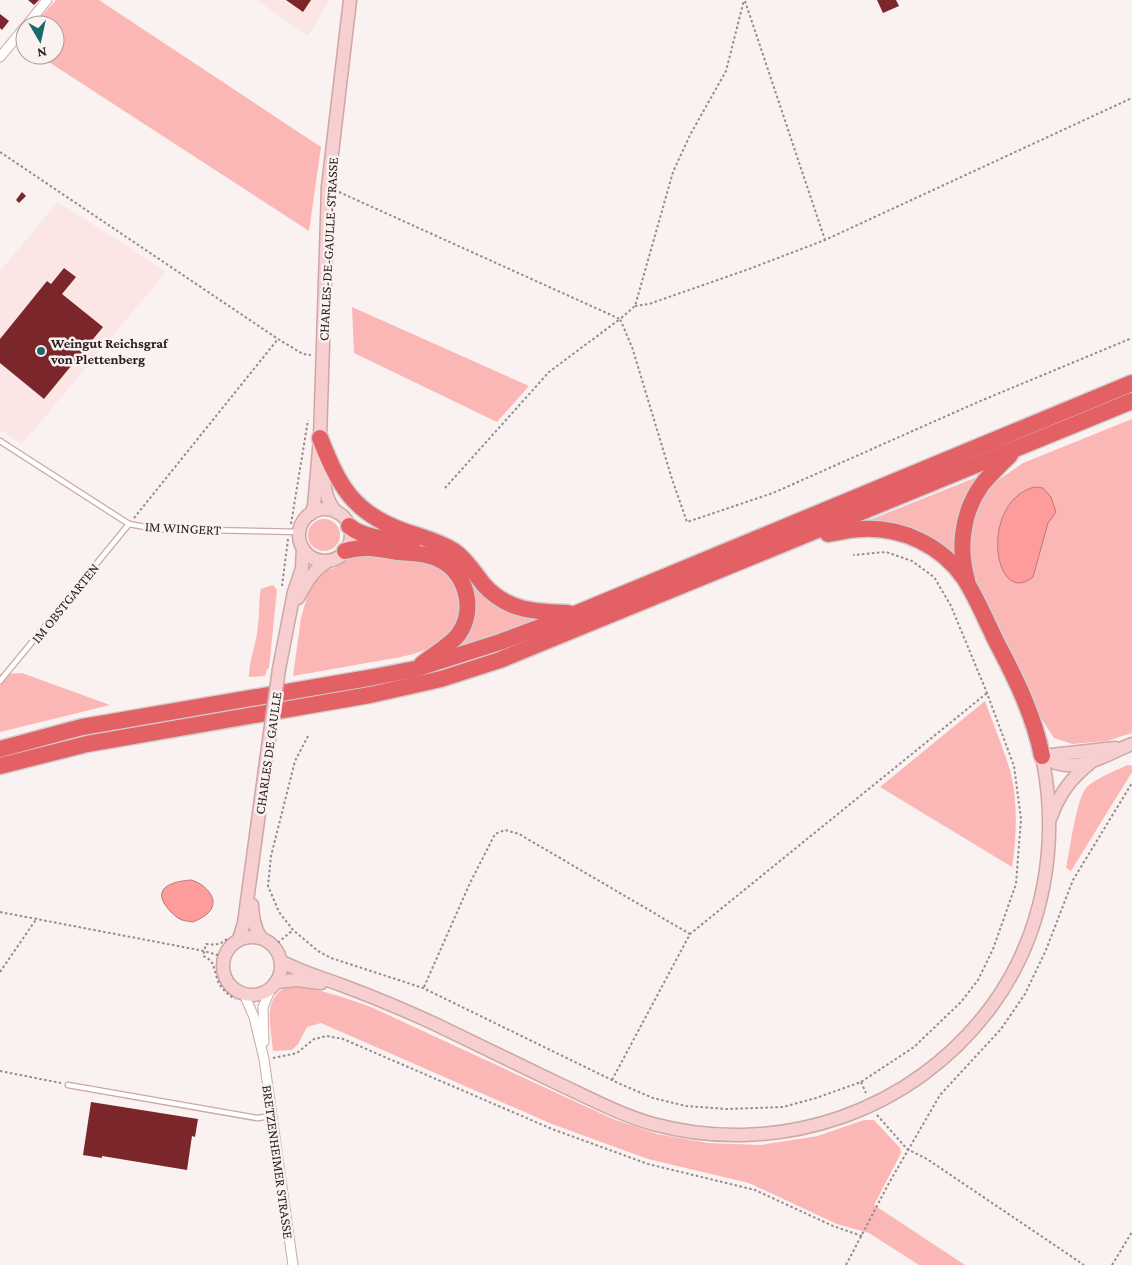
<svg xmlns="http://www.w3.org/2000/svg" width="1132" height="1265" viewBox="0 0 1132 1265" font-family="'Crimson Pro',serif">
	<rect width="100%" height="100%" fill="#faf1f1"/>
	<g fill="#fbe6e5">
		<polygon points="257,0 330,0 308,36"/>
		<polygon points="58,202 166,272 22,444 0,430 0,271"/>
	</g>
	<g fill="#fbb7b6">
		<polygon points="56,0 99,0 321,147 309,231 38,55 55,55 55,25 34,25"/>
		<polygon points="352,307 529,386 497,422 354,353"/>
		<polygon points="1132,419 1132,733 1107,741 1072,744 1054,738 1041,718 1021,670 992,617 977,584 967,547 974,511 991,485 1023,463"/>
		<path d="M982,475C959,499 955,521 953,553C920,529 909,524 867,521Z"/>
		<circle cx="324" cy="535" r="16"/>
		<path d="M364,555C382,558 426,560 439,568C461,580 466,612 451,631C445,640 434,646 424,650C408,657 389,659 372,662C346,667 320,671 293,676L301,618L311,583L323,571L334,568L354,556Z"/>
		<path d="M468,575C491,604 500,613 537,620L458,647C467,634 478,612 474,595C473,588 469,582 467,577Z"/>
		<path d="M273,585L277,590L269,668L267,669L265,676L249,677C249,659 257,643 258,625C260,612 258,601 261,589Z"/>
		<polygon points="22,673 110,705 0,732 0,674"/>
		<path d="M985,701C993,723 1002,745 1009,767C1018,795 1017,837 1012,867L880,787Z"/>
		<path d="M1128,765L1132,766V772L1071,871L1066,868C1070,850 1076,800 1086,788C1093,780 1118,769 1128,765Z"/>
		<path d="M291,986C319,988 345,998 371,1007L613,1119L657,1134L708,1143L761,1145L818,1136L864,1120H874L900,1148L901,1153L874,1205L965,1265H919L869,1233L837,1224L749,1183L648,1159L552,1124L321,1023L307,1027L298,1044L292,1050L273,1051C271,1026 261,994 291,986Z"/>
	</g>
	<g fill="#fd9c9b" stroke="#bf7776">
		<path d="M1034,487L1043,488L1051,497L1056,512L1048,523L1033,577C994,609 978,503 1034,487Z"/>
		<path d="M191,880C204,883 222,900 208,913C204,917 198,920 193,922C188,921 182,921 178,918C172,914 167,908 164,903C154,885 178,881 191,880Z"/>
	</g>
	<g fill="#7a262b">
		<polygon points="28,0 39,0 34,5"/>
		<polygon points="286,0 311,0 303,12"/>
		<polygon points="877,0 896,0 899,6 883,13"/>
		<polygon points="0,14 9,21 2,30 0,28"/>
		<polygon points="22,192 26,196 19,203 16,200"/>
		<polygon points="64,268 76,277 62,294 103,327 44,399 0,363 0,339 47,281 51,284"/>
		<polygon points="91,1102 198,1119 195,1137 192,1136 187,1170 102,1156 102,1158 83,1155"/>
	</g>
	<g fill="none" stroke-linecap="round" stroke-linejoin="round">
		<defs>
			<g id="lane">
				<polyline points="0,441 129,524 156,529 300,532"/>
				<polyline points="0,681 129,524"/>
				<polyline points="68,1085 257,1118 272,1116"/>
			</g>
			<g id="street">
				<polyline points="27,25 47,0"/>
				<polyline points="0,57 25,27"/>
				<polyline points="244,994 254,1017 264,1059 293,1265"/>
				<polyline points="264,1042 263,1007 271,988"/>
			</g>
			<g id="secondary">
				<path d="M323,468C324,485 325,499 336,512"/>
				<circle cx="325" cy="535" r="26"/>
				<polyline points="311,514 314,506 320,438 328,187 350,0"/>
				<path d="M298,598C306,583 313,570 328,561"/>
				<polyline points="279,669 294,592 302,568 303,548"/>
				<path d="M1042,756C1073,778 1102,756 1132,744"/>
				<polyline points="1042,756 1115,748"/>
				<path d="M1051,817C1059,794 1071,778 1090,763"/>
				<path d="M252,905C253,917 254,928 261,938"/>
				<circle cx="252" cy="966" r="29"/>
				<polyline points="239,939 244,923 269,740"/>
				<path d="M281,961C300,972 323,978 344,986C376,998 407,1011 437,1025C478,1045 519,1065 561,1085C591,1099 621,1115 653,1124C779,1158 913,1112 991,1007C1044,935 1060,843 1042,756"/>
				<polyline points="276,982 297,980 321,983"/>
			</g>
			<g id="highway">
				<path d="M320,438C339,486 353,513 404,531C420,537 439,541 454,551C467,560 474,573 484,585C507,611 536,612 568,613"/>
				<path d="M349,526C366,540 392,539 413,541"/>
				<path d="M828,534C839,532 851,529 862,529C902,527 941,545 964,578C977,598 986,621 997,643C1016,679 1034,716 1042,756"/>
				<path d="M345,551C363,545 380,549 398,552C411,553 425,553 436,558C466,570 477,609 458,635C449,646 433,655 422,664"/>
				<path d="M967,580C958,549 962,513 981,486C989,475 1000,465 1010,455"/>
				<polyline points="0,749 82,727 374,677 415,669 500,642 575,614 1132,383"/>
				<polyline points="0,766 87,744 370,695 441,679 500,660 1132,401"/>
			</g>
		</defs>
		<use href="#lane" stroke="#cda7a5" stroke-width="7"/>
		<use href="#street" stroke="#cda7a5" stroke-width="11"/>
		<use href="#secondary" stroke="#cda7a5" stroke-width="15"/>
		<use href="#highway" stroke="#d1cece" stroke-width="19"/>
		<g stroke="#968a8a" stroke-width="2" stroke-dasharray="2.5 2.5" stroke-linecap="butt">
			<polyline points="745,1 825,240"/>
			<polyline points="0,152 278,339 303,354 311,355"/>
			<polyline points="339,192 620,319 635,306 673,172 690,135 726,71 744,0"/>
			<polyline points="635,306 649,304 749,269 825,240 1132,98"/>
			<polyline points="445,488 549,372 620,319 632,347 672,479 687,522 773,493 978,402 1132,338"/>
			<polyline points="134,518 278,339"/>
			<polyline points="291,524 308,420"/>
			<polyline points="282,586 288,539"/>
			<polyline points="308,736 295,761 271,856 268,886 279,912 293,930 318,951 331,958 423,988 618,1083 653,1098 686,1106 727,1109 783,1107 816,1098 861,1082 914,1047 961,1002 978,980 993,949 1016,884 1021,819 1014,766 987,693 951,606 934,577 912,561 886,552 853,555"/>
			<polyline points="0,912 204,951 224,957"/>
			<path d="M227,939C220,945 215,945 206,944L203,956C215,961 213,967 217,978C219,987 227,994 235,999"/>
			<polyline points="274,946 293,930"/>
			<polyline points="0,972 37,918"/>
			<polyline points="424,987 470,883 495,834 505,830 519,834 690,934"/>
			<polyline points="273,1058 297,1053 314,1039 327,1036 343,1039 552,1129 648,1164 755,1190 833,1226 862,1236"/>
			<polyline points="0,1071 61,1083"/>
			<polyline points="612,1080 690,934 987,693"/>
			<polyline points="861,1082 866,1093"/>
			<polyline points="877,1115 907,1149 927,1159 1084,1265"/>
			<polyline points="846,1265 889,1183 940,1095 1001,1029 1025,994 1046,950 1073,880 1132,783"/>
			<polyline points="1112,1265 1132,1232"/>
		</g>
		<use href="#lane" stroke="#fff" stroke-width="4.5"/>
		<use href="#street" stroke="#fff" stroke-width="9"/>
		<use href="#secondary" stroke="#f7cfd1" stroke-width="12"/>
		<use href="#highway" stroke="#e36065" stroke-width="16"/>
		<defs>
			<polyline id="secondary-bridge" points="269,740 279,669"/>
		</defs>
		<use href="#secondary-bridge" stroke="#cda7a5" stroke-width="15" stroke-linecap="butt"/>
		<use href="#secondary-bridge" stroke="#f7cfd1" stroke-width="12"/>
	</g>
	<circle fill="#1b686c" stroke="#faf1f1" stroke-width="2" cx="41" cy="351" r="5"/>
	<g text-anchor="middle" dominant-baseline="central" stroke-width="5" stroke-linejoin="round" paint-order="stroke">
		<g font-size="14" fill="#2e201f" stroke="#faf1f1">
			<text transform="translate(328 249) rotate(-87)">CHARLES-DE-GAULLE-STRASSE</text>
			<text transform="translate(183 528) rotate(3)">IM WINGERT</text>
			<text transform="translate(65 603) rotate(-51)">IM OBSTGARTEN</text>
			<text transform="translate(268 753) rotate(-82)">CHARLES DE GAULLE</text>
			<text transform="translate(278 1162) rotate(82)">BRETZENHEIMER STRASSE</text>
		</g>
		<g font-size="14" font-weight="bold" fill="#2e201f" stroke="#faf1f1" text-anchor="start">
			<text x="51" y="343">Weingut Reichsgraf<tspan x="51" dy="16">von Plettenberg</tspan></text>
		</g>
	</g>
	<g transform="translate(40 40) rotate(171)"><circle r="24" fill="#faf1f1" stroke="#a89d9d"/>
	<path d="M0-4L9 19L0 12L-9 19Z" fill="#1b686c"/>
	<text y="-8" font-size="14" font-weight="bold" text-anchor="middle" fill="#2e201f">N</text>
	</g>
</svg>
